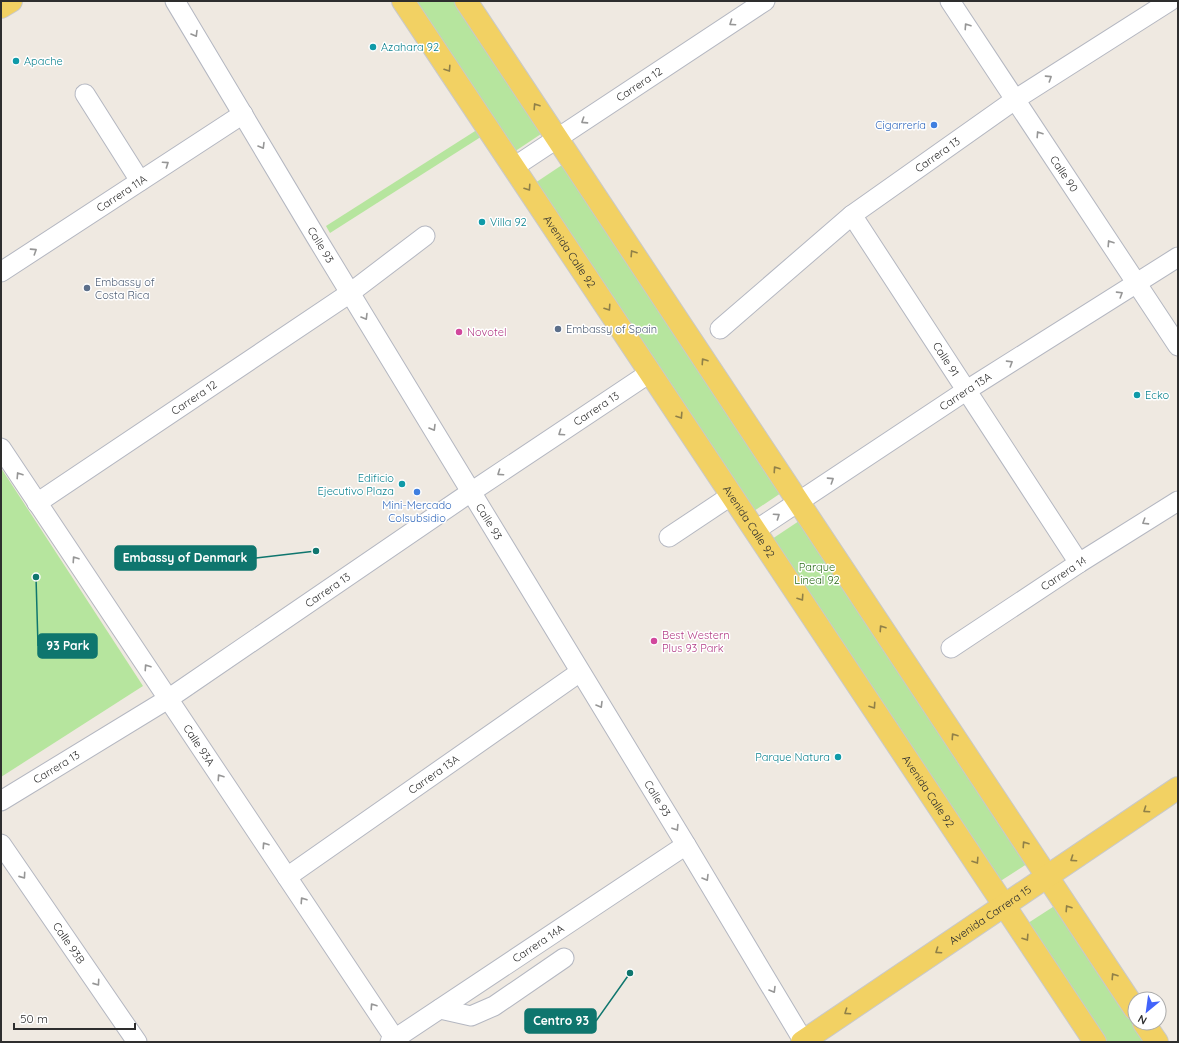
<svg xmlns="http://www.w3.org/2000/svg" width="1179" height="1043" viewBox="0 0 1179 1043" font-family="Quicksand,sans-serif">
	<rect width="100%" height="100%" fill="#efe9e1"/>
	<g fill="#b6e59e">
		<polygon points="414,1 457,1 544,132 514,152"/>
		<polygon points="483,126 487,133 330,233 326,226"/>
		<polygon points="565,163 784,491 754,511 535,183"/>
		<polygon points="1,468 143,686 1,777"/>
		<polygon points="802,519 1030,862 999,882 772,539"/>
		<polygon points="1056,905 1146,1042 1103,1042 1025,925"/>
	</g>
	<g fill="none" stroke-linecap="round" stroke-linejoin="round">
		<defs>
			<g id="minor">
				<path id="s1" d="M175,1L316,237L686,845L804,1042"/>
				<path id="s2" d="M950,1L1178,346"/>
				<polyline points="85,94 140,181"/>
				<path id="s3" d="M514,167L765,1"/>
				<path id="s4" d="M852,215L1079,563"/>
				<path id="s5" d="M1,272L243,114"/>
				<path id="s6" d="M720,329L852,215L1016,99L1170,1"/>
				<path id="s7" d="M1,448L397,1042"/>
				<path id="s8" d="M37,503L350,293L425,236"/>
				<path id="s9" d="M756,530L967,390L1178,257"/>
				<polyline points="669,537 732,495"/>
				<path id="s10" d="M951,648L1079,563L1178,501"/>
				<path id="s11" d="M1,801L168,699L465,496L651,372"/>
				<path id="s12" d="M1,844L137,1042"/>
				<path id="s13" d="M287,877L580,672"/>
				<polyline points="440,1009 471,1016 494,1006 564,958"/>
				<path id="s14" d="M390,1042L686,845"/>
			</g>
			<g id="major">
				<path id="s15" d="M403,1L1095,1042"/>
				<polyline points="466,1 1135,1009"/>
				<polyline points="1,7 11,1"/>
				<polyline points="1144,1023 1157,1042"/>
				<path id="s16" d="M802,1042L1178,788"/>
			</g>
		</defs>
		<use href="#minor" stroke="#b4b7c1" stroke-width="21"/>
		<use href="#major" stroke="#c9c9c9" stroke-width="24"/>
		<use href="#minor" stroke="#fff" stroke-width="19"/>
		<use href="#major" stroke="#f2d163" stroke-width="22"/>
	</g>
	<defs><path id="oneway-chevron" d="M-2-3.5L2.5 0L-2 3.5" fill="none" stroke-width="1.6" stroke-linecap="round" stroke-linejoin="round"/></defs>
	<g stroke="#969696">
		<use href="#oneway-chevron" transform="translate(732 23) rotate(146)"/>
		<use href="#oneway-chevron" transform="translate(967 26) rotate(-124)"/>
		<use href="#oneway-chevron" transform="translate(195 34) rotate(59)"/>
		<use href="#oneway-chevron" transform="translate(1049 78) rotate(-33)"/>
		<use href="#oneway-chevron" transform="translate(584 121) rotate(147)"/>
		<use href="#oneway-chevron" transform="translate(1039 134) rotate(-123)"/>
		<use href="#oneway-chevron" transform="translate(262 146) rotate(59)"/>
		<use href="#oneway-chevron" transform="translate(166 164) rotate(-34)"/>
		<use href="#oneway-chevron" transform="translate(1110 243) rotate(-123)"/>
		<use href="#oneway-chevron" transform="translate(34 251) rotate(-33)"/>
		<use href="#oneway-chevron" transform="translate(1120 294) rotate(-32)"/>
		<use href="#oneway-chevron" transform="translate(365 317) rotate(59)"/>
		<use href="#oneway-chevron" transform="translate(1010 363) rotate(-32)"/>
		<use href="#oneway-chevron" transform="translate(433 428) rotate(59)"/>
		<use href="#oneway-chevron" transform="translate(561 433) rotate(146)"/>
		<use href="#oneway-chevron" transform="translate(500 473) rotate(146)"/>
		<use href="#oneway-chevron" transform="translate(19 475) rotate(-123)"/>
		<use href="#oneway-chevron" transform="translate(831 480) rotate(-33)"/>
		<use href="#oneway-chevron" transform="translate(777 516) rotate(-34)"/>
		<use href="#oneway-chevron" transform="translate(1145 522) rotate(148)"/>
		<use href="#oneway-chevron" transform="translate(75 559) rotate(-124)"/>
		<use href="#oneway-chevron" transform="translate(147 667) rotate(-124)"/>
		<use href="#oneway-chevron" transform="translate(600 705) rotate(59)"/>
		<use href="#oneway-chevron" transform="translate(220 777) rotate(-124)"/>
		<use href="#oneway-chevron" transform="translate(676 828) rotate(58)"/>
		<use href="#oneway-chevron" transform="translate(265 845) rotate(-124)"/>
		<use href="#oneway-chevron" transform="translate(23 876) rotate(55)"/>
		<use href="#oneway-chevron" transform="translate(706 878) rotate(59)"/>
		<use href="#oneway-chevron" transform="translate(303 900) rotate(-124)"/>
		<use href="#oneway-chevron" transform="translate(97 983) rotate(55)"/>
		<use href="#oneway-chevron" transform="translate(773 990) rotate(59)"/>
		<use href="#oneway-chevron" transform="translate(373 1006) rotate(-124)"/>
	</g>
	<g stroke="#908048">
		<use href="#oneway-chevron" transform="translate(448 69) rotate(57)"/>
		<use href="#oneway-chevron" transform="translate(536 106) rotate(-123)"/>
		<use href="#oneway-chevron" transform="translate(528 188) rotate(56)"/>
		<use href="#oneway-chevron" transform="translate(633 253) rotate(-123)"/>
		<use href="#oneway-chevron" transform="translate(608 308) rotate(56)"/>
		<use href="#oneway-chevron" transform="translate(704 361) rotate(-124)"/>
		<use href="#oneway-chevron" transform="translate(680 416) rotate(57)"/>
		<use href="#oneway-chevron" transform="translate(776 469) rotate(-124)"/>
		<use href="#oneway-chevron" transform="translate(801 598) rotate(56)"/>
		<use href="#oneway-chevron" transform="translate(882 628) rotate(-124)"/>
		<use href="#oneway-chevron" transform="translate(873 706) rotate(56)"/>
		<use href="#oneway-chevron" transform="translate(954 736) rotate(-124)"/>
		<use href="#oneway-chevron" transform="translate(1146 810) rotate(146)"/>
		<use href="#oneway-chevron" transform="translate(1025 844) rotate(-124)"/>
		<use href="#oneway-chevron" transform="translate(1073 859) rotate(146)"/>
		<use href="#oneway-chevron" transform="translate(976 861) rotate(57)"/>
		<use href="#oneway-chevron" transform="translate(1068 908) rotate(-123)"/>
		<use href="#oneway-chevron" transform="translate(1026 938) rotate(57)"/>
		<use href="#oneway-chevron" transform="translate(938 951) rotate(146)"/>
		<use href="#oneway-chevron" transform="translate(1114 976) rotate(-123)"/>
		<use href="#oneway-chevron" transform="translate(847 1012) rotate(146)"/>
	</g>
	<g fill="#0f9aa8" stroke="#fff" stroke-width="1.5">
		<circle cx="373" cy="47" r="4"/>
		<circle cx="16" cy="61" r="4"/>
		<circle cx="482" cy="222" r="4"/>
		<circle cx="1137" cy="395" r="4"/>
		<circle cx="402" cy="484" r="4"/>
		<circle cx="838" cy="757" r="4"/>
	</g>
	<g fill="#3f7fe0" stroke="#fff" stroke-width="1.5">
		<circle cx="934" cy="125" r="4"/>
		<circle cx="417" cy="492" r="4"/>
	</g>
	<g fill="#5c6f8a" stroke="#fff" stroke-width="1.5">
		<circle cx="87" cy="288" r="4"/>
		<circle cx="558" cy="329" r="4"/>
	</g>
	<g fill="#d1479c" stroke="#fff" stroke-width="1.5">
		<circle cx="459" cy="332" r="4"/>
		<circle cx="654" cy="641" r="4"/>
	</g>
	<g text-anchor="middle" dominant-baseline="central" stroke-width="3" stroke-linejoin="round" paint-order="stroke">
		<g font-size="11" fill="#0d838f" stroke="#fff" text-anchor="start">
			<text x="381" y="47">Azahara 92</text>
			<text x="24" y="61">Apache</text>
			<text x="490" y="222">Villa 92</text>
			<text x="1145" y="395">Ecko</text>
			<text x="394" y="478" text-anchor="end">Edificio<tspan x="394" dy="13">Ejecutivo Plaza</tspan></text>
			<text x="830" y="757" text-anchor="end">Parque Natura</text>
		</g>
		<g font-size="11" fill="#2e2e2e" stroke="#fff">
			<text stroke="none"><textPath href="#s3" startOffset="150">Carrera 12</textPath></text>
			<text stroke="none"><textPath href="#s6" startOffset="279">Carrera 13</textPath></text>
			<text stroke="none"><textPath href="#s2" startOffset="207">Calle 90</textPath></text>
			<text stroke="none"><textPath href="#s5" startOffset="144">Carrera 11A</textPath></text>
			<text stroke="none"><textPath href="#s1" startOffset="284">Calle 93</textPath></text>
			<text stroke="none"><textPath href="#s15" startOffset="301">Avenida Calle 92</textPath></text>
			<text stroke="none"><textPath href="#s4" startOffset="172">Calle 91</textPath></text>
			<text stroke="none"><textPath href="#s9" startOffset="251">Carrera 13A</textPath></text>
			<text stroke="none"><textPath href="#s8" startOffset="189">Carrera 12</textPath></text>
			<text stroke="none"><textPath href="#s11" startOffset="713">Carrera 13</textPath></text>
			<text stroke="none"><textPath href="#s15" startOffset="625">Avenida Calle 92</textPath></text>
			<text stroke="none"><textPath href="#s1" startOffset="608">Calle 93</textPath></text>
			<text stroke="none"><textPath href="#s10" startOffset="135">Carrera 14</textPath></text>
			<text stroke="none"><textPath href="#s11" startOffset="389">Carrera 13</textPath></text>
			<text stroke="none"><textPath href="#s7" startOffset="357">Calle 93A</textPath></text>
			<text stroke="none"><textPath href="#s11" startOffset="65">Carrera 13</textPath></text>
			<text stroke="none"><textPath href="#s13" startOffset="179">Carrera 13A</textPath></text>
			<text stroke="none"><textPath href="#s15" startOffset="949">Avenida Calle 92</textPath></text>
			<text stroke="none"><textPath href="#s1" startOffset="932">Calle 93</textPath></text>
			<text stroke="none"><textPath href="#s16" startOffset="227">Avenida Carrera 15</textPath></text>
			<text stroke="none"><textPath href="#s12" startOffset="120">Calle 93B</textPath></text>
			<text stroke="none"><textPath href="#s14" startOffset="178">Carrera 14A</textPath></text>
		</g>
		<g font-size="11" fill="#366cbe" stroke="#fff" text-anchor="end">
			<text x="926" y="125">Cigarrería</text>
			<text x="417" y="505" text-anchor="middle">Mini-Mercado<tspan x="417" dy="13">Colsubsidio</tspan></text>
		</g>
		<g font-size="11" fill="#4e5e75" stroke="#fff" text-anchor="start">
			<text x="95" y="282">Embassy of<tspan x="95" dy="13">Costa Rica</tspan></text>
			<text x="566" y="329">Embassy of Spain</text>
		</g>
		<g font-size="11" fill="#b23c85" stroke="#fff" text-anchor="start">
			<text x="467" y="332">Novotel</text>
			<text x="662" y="635">Best Western<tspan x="662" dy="13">Plus 93 Park</tspan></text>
		</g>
		<g font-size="11" fill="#2c6e1b" stroke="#fff">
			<text x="817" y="567">Parque<tspan x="817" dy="13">Lineal 92</tspan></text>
		</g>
	</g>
	<path fill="none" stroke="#0f766e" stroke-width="1.5" d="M316 551L256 558M36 577L38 646M630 973L596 1021"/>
	<g fill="#0f766e" stroke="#fff" stroke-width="1.5">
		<circle cx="316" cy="551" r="4"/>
		<circle cx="36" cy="577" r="4"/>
		<circle cx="630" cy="973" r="4"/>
	</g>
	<g fill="#0f766e" stroke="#0f766e" stroke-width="1.5">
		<rect x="115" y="546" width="141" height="24" rx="4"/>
		<rect x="38" y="634" width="59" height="24" rx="4"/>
		<rect x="525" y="1009" width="71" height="24" rx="4"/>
	</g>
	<g font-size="12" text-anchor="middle" font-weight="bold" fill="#fff">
		<text x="185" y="562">Embassy of Denmark</text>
		<text x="68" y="650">93 Park</text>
		<text x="561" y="1025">Centro 93</text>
	</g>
	<rect width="1179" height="1043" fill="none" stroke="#2e2e2e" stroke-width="4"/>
	<g transform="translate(1147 1011) rotate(209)"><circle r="19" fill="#ffffff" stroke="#ababab"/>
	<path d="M0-3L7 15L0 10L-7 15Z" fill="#4264fb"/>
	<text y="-6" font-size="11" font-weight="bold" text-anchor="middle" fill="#2e2e2e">N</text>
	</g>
	<path d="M14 1023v6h121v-6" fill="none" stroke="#2e2e2e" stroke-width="2"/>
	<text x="20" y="1023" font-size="12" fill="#2e2e2e" stroke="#ffffff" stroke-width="3" paint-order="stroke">50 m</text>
</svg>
